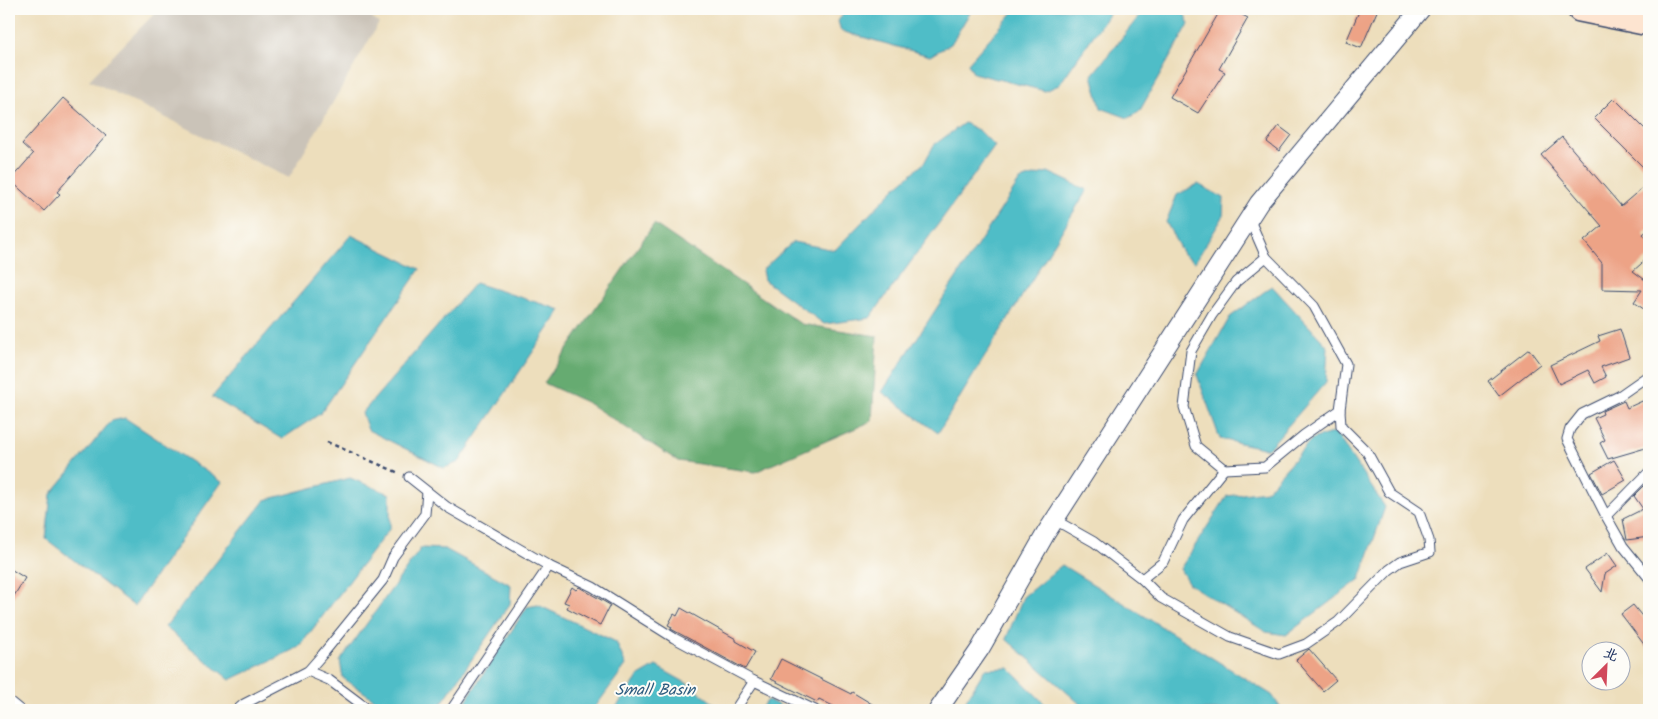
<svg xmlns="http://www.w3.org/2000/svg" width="1658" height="719" viewBox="0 0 1658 719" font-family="Kalam,'LXGW WenKai TC',sans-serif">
	<rect width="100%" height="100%" fill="#fdfcf7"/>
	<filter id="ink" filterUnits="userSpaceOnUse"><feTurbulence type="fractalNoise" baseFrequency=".02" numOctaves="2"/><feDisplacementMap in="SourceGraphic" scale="10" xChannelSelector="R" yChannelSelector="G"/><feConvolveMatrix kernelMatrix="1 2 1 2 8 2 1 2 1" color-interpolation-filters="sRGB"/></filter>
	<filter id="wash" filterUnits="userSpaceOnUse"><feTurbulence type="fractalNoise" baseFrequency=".0096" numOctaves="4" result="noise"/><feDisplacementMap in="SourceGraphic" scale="20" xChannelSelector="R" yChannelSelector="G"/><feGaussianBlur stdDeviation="1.12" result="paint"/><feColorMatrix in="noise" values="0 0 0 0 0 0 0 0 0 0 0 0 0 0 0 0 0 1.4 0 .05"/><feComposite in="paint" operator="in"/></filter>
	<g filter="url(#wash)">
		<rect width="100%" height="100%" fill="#eddebc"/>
		<polygon fill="#cac3b8" points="159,9 358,9 379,23 289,178 89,80"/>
		<polygon fill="#66ab71" stroke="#406d68" points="654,224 801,324 877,336 872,421 755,472 678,461 588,403 544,383"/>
		<g fill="#4fbdc7" stroke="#357692">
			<polygon points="847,9 972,9 951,44 930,56 841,31 838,21"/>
			<polygon points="1016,9 1112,9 1059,85 1045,91 973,73 968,63"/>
			<polygon points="1145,9 1171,9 1184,13 1189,24 1139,112 1128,118 1101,108 1092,75"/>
			<polygon points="964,123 980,131 995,146 870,318 824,324 764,280 762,270 793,242 835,250 896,187 924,163 934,145"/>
			<polygon points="1048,172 1087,190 938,433 882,392 1020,180"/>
			<polygon points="1198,184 1224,198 1223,217 1195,262 1183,254 1166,222 1177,195"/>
			<polygon points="351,235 420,269 321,413 282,439 212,397"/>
			<polygon points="475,283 561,310 459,462 444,468 368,430 362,413"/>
			<polygon points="1272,286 1328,347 1326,382 1268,449 1220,439 1197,375 1230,317"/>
			<polygon points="125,418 222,482 134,606 46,539 51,494 111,421"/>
			<polygon points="1335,432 1385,507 1360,579 1286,635 1266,632 1189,584 1180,569 1227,496 1266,491 1312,439"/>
			<polygon points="350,478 390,494 390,528 299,647 230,680 165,627 265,500"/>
			<polygon points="421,548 445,549 511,585 510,604 437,710 390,710 343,678 340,661"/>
			<polygon points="1062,565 1272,695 1282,710 1087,710 1006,639 1023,597"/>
			<polygon points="538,605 616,642 626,665 593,710 460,710 527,607"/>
			<polygon points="656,666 688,684 720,708 718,710 614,710 639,676"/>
			<polygon points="1009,668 1051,710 960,710 985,669"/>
			<polygon points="768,700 788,710 759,710"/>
		</g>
		<g id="blocks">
			<g fill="#eda386">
				<polygon points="1221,9 1231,9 1248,18 1219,69 1225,72 1198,113 1170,97"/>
				<polygon points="1360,9 1378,9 1361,48 1346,42"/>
				<polygon points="63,98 106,136 57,192 60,194 44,211 10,180 33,154 22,144"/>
				<polygon points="1614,98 1649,133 1649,173 1594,118"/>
				<polygon points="1279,126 1291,135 1279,151 1267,142"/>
				<polygon points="1562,137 1621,206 1649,182 1649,229 1643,234 1649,241 1649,257 1633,271 1648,282 1649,280 1649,313 1634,302 1642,290 1602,289 1602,263 1584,241 1602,226 1541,155"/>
				<polygon points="1620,329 1629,357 1601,367 1606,377 1595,383 1588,370 1559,384 1550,365 1600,341 1598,336"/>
				<polygon points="1529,349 1540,364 1499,396 1488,381"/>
				<polygon points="1649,398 1649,447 1608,459 1600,443 1605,440 1594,418 1603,414 1602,411 1624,401 1627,408"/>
				<polygon points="1614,460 1626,480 1602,494 1591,473"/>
				<polygon points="1647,483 1649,486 1649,537 1627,540 1623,519 1643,509 1634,496"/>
				<polygon points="1608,553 1617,566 1605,574 1602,592 1585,569"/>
				<polygon points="9,568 25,578 9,604"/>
				<polygon points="572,587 576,590 579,587 610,605 600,625 567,608 569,604 564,602"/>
				<polygon points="1633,605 1649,625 1649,651 1621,614"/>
				<polygon points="681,608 736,639 736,641 755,652 745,669 671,629 672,627 668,625 674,614 677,616"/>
				<polygon points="1309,649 1336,680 1323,691 1296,660"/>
				<polygon points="781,659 851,694 852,692 882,710 841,710 819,699 817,702 771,679"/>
			</g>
		</g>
	</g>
	<g filter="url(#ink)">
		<use href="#blocks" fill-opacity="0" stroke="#3a496c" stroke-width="1"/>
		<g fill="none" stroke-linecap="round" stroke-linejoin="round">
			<defs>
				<g id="service">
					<polyline points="1649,375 1619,396 1582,414 1570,429 1567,439 1606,516 1623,546 1649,578"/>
					<polyline points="1224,469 1265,467 1304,435 1340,410 1346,364 1314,306 1266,257"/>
					<polyline points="409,477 447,507 549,566 593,587 674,638 754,681"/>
					<polyline points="1606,516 1649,472"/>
					<polyline points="1055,520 1094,542 1142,579 1163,562 1183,520 1224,469 1196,446 1184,407 1191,351 1212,315 1236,282 1266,257 1249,218"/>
					<polyline points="1142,579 1161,598 1230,637 1279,654 1306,644 1338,622 1389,570 1400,562 1430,552 1429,540 1419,512 1389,492 1367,452 1341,426 1340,410"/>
					<polyline points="308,671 329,680 369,710"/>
					<polyline points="9,701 20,710"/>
					<polyline points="237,710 244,704 308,671 322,655 383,580 393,557 425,514 427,492"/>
					<polyline points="451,710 549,566"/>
					<polyline points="735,710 754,681 815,710"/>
				</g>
				<polyline id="minor" points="938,710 980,649 1046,533 1259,203 1421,9"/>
				<polyline id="secondary" points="1580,9 1649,23"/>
			</defs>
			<use href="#service" stroke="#3a496c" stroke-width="11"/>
			<use href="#minor" stroke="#3a496c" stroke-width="20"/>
			<use href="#secondary" stroke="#3a496c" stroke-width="28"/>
			<polyline stroke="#3a496c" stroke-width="2.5" stroke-dasharray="4 4" stroke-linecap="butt" points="327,442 399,473"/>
			<use href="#service" stroke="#fff" stroke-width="9"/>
			<use href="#minor" stroke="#fff" stroke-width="18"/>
			<use href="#secondary" stroke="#fde4d0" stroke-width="25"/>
		</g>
	</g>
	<g text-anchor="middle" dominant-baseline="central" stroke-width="4" stroke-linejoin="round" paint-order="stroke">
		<g font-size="16" font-style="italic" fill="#2b5a7e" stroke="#fdfcf7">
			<text x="655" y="690">Small Basin</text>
		</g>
	</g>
	<rect width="1658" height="719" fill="none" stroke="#fdfcf7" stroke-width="30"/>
	<g transform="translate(1606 666) rotate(24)"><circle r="24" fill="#fdfcf7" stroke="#a3aaba"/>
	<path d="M0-4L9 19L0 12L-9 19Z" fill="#d1495b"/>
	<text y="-8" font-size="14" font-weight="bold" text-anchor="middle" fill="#1b2f5e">北</text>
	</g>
</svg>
